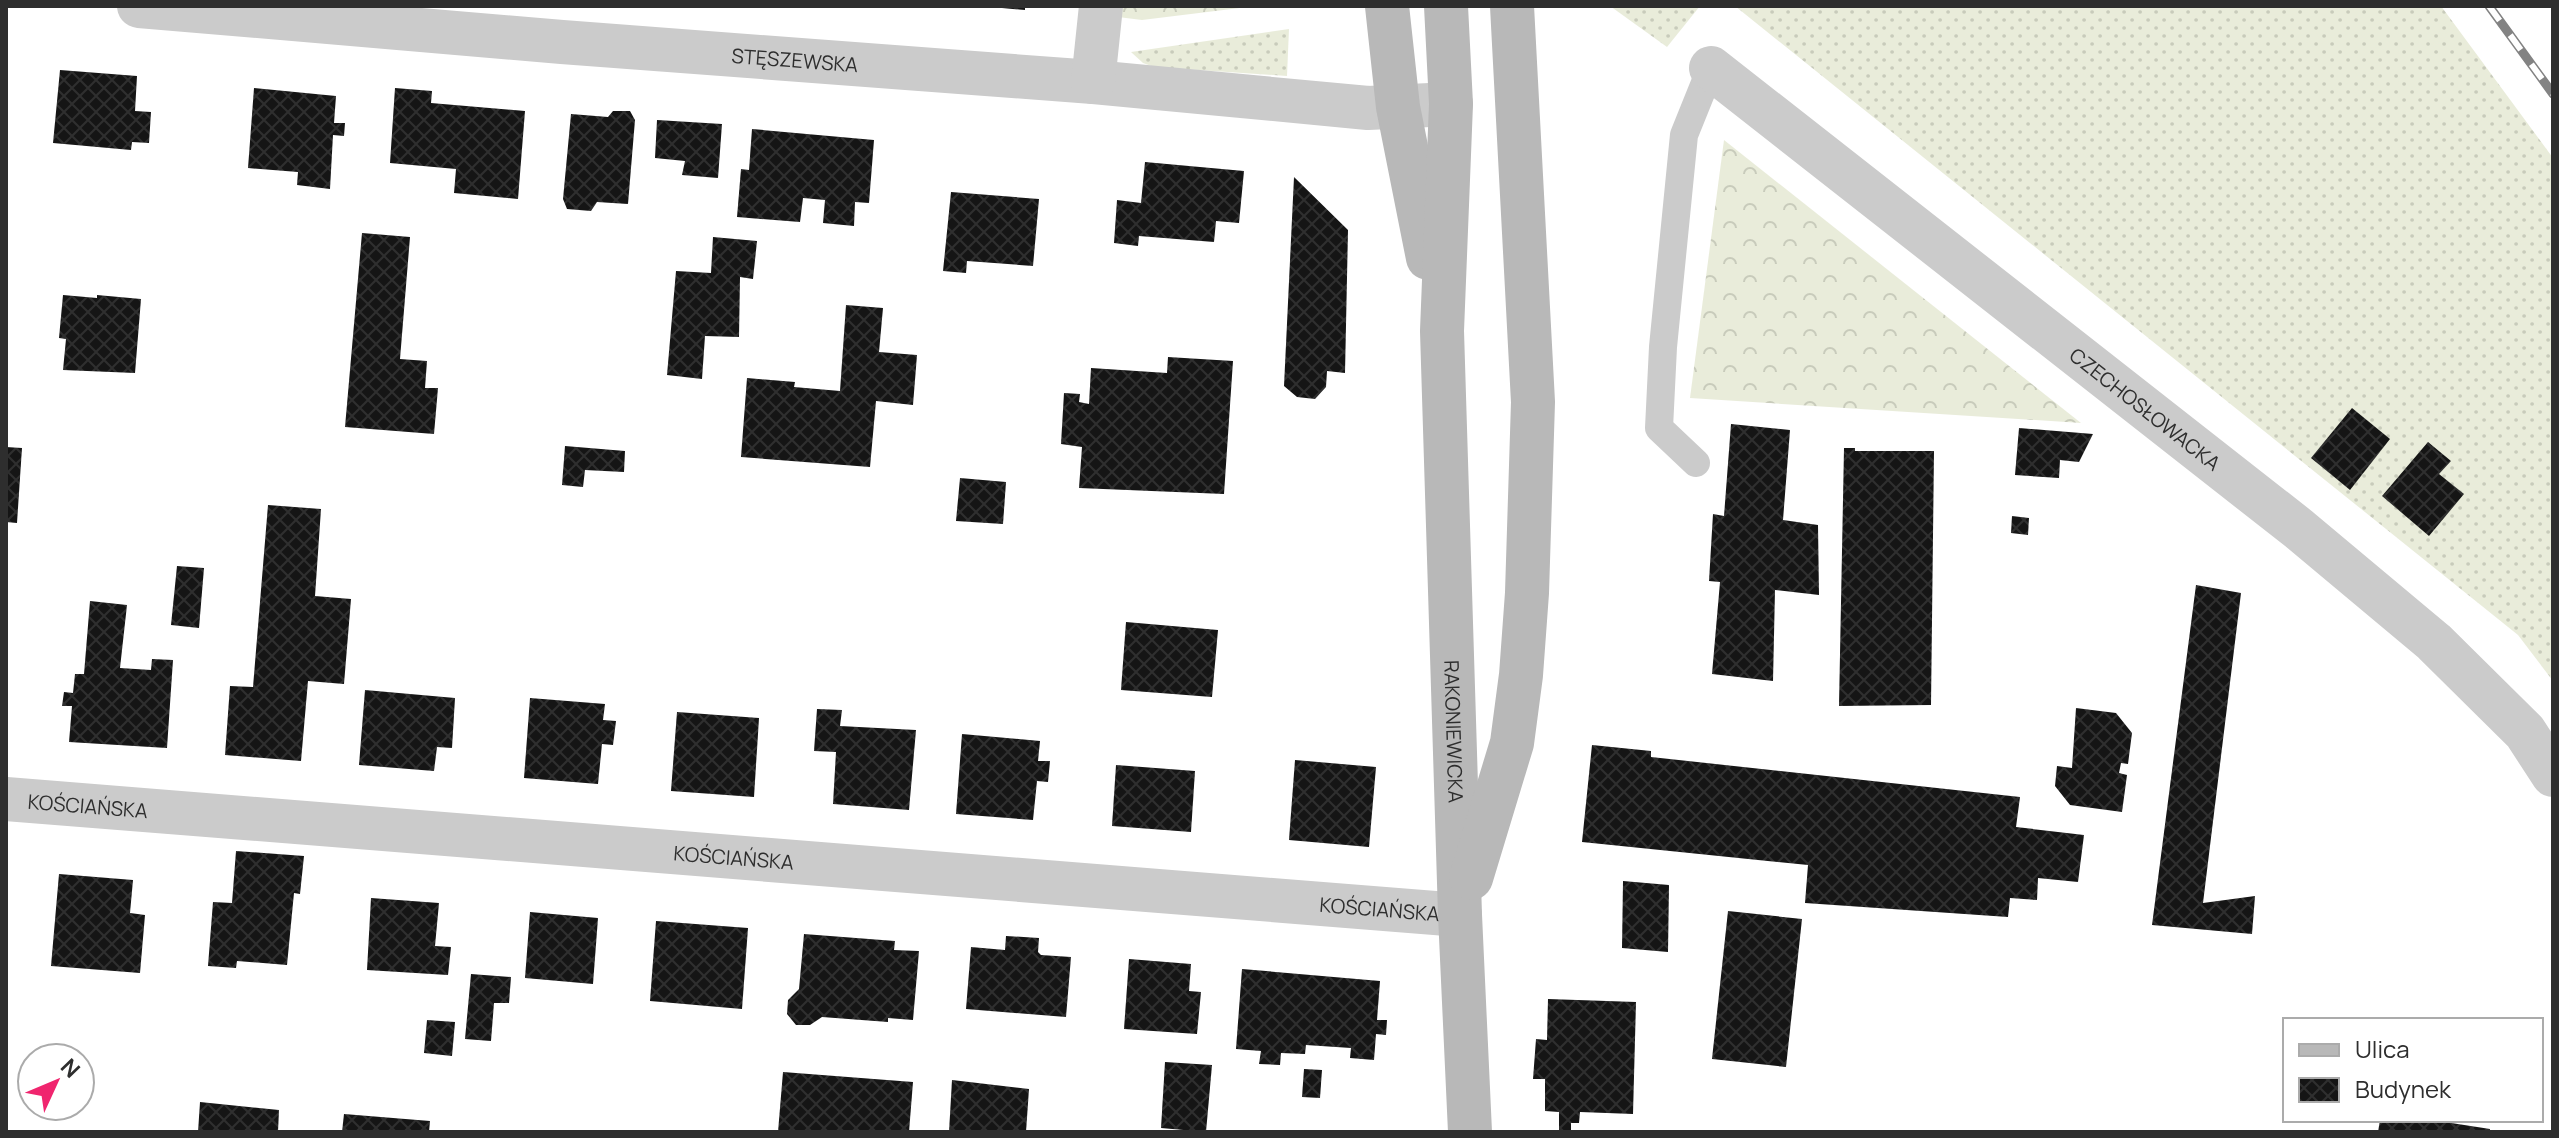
<svg xmlns="http://www.w3.org/2000/svg" width="2559" height="1138" viewBox="0 0 2559 1138" font-family="Manrope,sans-serif">
	<defs>
		<pattern id="grass-dots" width="8" height="8" patternUnits="userSpaceOnUse" patternTransform="scale(2)"><rect width="8" height="8" fill="#e9ecda"/><path d="M2 2h.1M6 6h.1" fill="none" stroke="#c8cbbb" stroke-width="1.8" stroke-linecap="round"/></pattern>
		<pattern id="forest-crowns" width="20" height="18" patternUnits="userSpaceOnUse" patternTransform="scale(2)"><rect width="20" height="18" fill="#e9ecda"/><path d="M2 6a3 3 0 1 1 6 0M12 15a3 3 0 1 1 6 0" fill="none" stroke="#c8cbbb"/></pattern>
		<pattern id="building-cross-hatch" width="8" height="8" patternUnits="userSpaceOnUse" patternTransform="scale(2)"><rect width="8" height="8" fill="#151515"/><path d="M0 0l8 8M0 8l8-8" fill="none" stroke="#2f2f2f"/></pattern>
	</defs>
	<rect width="100%" height="100%" fill="#fff"/>
	<g fill="url(#grass-dots)">
		<polygon points="1610,6 1700,6 1667,47"/>
		<polygon points="1735,6 2441,6 2553,158 2553,681 2518,635"/>
		<polygon points="1289,29 1287,76 1154,67 1143,63 1131,52"/>
	</g>
	<g fill="url(#forest-crowns)">
		<polygon points="1119,6 1256,6 1142,20 1118,17"/>
		<polygon points="1724,140 2081,423 1690,398"/>
	</g>
	<g fill="url(#building-cross-hatch)">
		<polygon points="1002,6 1025,6 1025,10 1002,8"/>
		<polygon points="60,70 137,76 135,111 151,112 149,143 132,142 131,150 53,143"/>
		<polygon points="254,88 336,96 334,123 345,123 344,136 333,135 330,189 297,185 298,172 248,168"/>
		<polygon points="395,88 432,91 431,103 525,111 518,199 454,193 456,169 390,163"/>
		<polygon points="613,111 630,111 635,120 628,204 597,202 591,211 567,209 563,199 571,114 608,117"/>
		<polygon points="657,120 722,124 718,178 682,175 685,161 655,158"/>
		<polygon points="752,129 874,140 869,203 855,202 854,226 823,223 825,200 803,198 800,222 737,217 741,169 749,170"/>
		<polygon points="1145,162 1244,171 1239,223 1216,221 1214,242 1139,236 1138,246 1114,243 1117,200 1141,203"/>
		<polygon points="1294,177 1348,230 1345,373 1327,371 1326,387 1315,399 1297,397 1284,386"/>
		<polygon points="951,192 1039,199 1033,266 967,261 966,273 943,271"/>
		<polygon points="362,233 410,237 400,359 427,361 425,388 438,388 434,434 345,427"/>
		<polygon points="713,237 757,241 753,279 740,277 739,337 705,336 702,379 667,375 676,271 711,273"/>
		<polygon points="63,295 97,298 97,295 141,299 135,373 63,370 66,339 59,338"/>
		<polygon points="846,305 883,308 879,352 917,355 913,405 876,401 870,467 741,457 747,378 795,382 794,387 840,391"/>
		<polygon points="1168,357 1233,361 1224,494 1079,488 1082,447 1061,444 1064,393 1080,394 1079,402 1089,404 1091,368 1167,373"/>
		<polygon points="2352,408 2390,439 2350,490 2311,458"/>
		<polygon points="1731,424 1790,430 1783,520 1818,525 1819,595 1775,590 1773,681 1712,674 1720,582 1709,581 1713,514 1724,516"/>
		<polygon points="2019,428 2093,434 2079,462 2060,460 2059,478 2015,475"/>
		<polygon points="2428,442 2451,461 2439,474 2464,494 2429,536 2382,496"/>
		<polygon points="565,446 625,451 624,472 585,470 583,487 562,485"/>
		<polygon points="6,447 22,448 17,523 6,522"/>
		<polygon points="1844,448 1855,448 1855,451 1934,451 1931,705 1839,706"/>
		<polygon points="960,478 1006,482 1003,524 956,521"/>
		<polygon points="268,505 321,509 315,596 351,599 344,684 308,681 301,761 225,755 230,686 253,687"/>
		<polygon points="2012,516 2029,518 2028,535 2011,533"/>
		<polygon points="177,566 204,568 199,628 171,625"/>
		<polygon points="2196,585 2241,593 2203,903 2255,896 2252,934 2152,925"/>
		<polygon points="90,601 127,605 120,668 151,670 152,659 173,660 167,748 69,742 72,706 62,706 64,692 73,693 75,674 84,674"/>
		<polygon points="1126,622 1218,630 1212,697 1121,690"/>
		<polygon points="365,690 455,698 452,748 437,747 434,771 359,765"/>
		<polygon points="530,698 605,704 603,720 616,721 613,745 602,744 598,784 524,778"/>
		<polygon points="2076,708 2116,713 2132,733 2128,764 2121,763 2119,773 2127,775 2122,812 2070,805 2055,786 2057,766 2072,768"/>
		<polygon points="817,709 842,710 840,726 916,730 909,810 833,804 836,752 814,751"/>
		<polygon points="677,712 759,718 754,797 671,791"/>
		<polygon points="962,734 1040,741 1038,761 1050,761 1048,782 1037,781 1033,820 956,814"/>
		<polygon points="1592,745 1651,751 1651,757 2020,797 2016,827 2084,835 2078,882 2038,878 2037,900 2010,898 2008,917 1805,903 1808,865 1582,842"/>
		<polygon points="1295,760 1376,767 1369,847 1289,840"/>
		<polygon points="1116,765 1195,771 1191,832 1112,826"/>
		<polygon points="236,851 304,856 300,894 294,893 287,965 237,961 236,968 208,966 213,902 232,903"/>
		<polygon points="59,874 133,880 130,913 145,915 140,973 51,966"/>
		<polygon points="1623,881 1669,885 1668,952 1622,948"/>
		<polygon points="371,898 439,903 435,946 451,947 448,975 367,970"/>
		<polygon points="1728,911 1802,919 1786,1067 1712,1059"/>
		<polygon points="530,912 598,918 593,984 525,978"/>
		<polygon points="656,921 748,928 742,1009 650,1001"/>
		<polygon points="804,934 895,941 894,950 919,951 913,1020 888,1018 888,1022 822,1017 810,1025 796,1025 787,1014 788,1000 799,989"/>
		<polygon points="1006,936 1039,938 1038,952 1041,955 1071,957 1066,1017 966,1009 971,947 1005,950"/>
		<polygon points="1129,959 1191,964 1189,991 1201,992 1197,1034 1124,1029"/>
		<polygon points="1242,969 1380,981 1377,1020 1387,1020 1386,1035 1376,1034 1374,1060 1350,1058 1351,1048 1306,1045 1305,1054 1281,1053 1280,1065 1259,1064 1261,1051 1236,1049"/>
		<polygon points="471,974 511,977 509,1003 494,1003 491,1041 465,1039"/>
		<polygon points="1548,999 1636,1002 1633,1114 1580,1112 1579,1123 1571,1123 1571,1132 1559,1132 1559,1112 1545,1111 1545,1079 1533,1079 1536,1039 1547,1040"/>
		<polygon points="427,1020 455,1022 452,1056 424,1053"/>
		<polygon points="1165,1062 1212,1065 1206,1132 1161,1128"/>
		<polygon points="1304,1069 1322,1070 1320,1098 1302,1097"/>
		<polygon points="783,1072 913,1082 909,1132 778,1132"/>
		<polygon points="952,1080 1029,1089 1026,1132 949,1132"/>
		<polygon points="200,1102 279,1110 278,1132 198,1132"/>
		<polygon points="344,1114 430,1121 429,1132 342,1132"/>
		<polygon points="2380,1120 2432,1120 2490,1129 2490,1132 2378,1132"/>
	</g>
	<g fill="none" stroke-linecap="round" stroke-linejoin="round">
		<polyline stroke="#cbcbcb" stroke-width="28" points="1696,463 1659,428 1663,347 1684,135 1711,68"/>
		<g stroke="#cbcbcb" stroke-width="44">
			<path id="s1" d="M139,6L562,42L1093,82L1368,108L1451,104"/>
			<path id="s2" d="M1711,68L2299,529L2434,642L2525,732L2553,775"/>
			<polyline points="1093,82 1101,6"/>
			<path id="s3" d="M6,799L1460,915"/>
		</g>
		<g stroke="#b8b8b8" stroke-width="44">
			<polyline points="1387,6 1398,107 1428,258"/>
			<path id="s4" d="M1446,6L1451,104L1442,331L1460,915L1470,1132"/>
			<polyline points="1471,878 1512,743 1521,675 1527,593 1533,402 1512,6"/>
		</g>
		<defs>
			<polyline id="rail" points="2489,6 2553,94"/>
		</defs>
		<use href="#rail" stroke="#838383" stroke-width="9"/>
		<use href="#rail" stroke="#fff" stroke-width="6" stroke-dasharray="18" stroke-linecap="butt"/>
	</g>
	<g text-anchor="middle" dominant-baseline="central" stroke-width="8" stroke-linejoin="round" paint-order="stroke">
		<g font-size="20" fill="#2e2e2e" stroke="#fff">
			<text stroke="none"><textPath href="#s1" startOffset="658">STĘSZEWSKA</textPath></text>
			<text stroke="none"><textPath href="#s2" startOffset="552">CZECHOSŁOWACKA</textPath></text>
			<text stroke="none"><textPath href="#s4" startOffset="726">RAKONIEWICKA</textPath></text>
			<text stroke="none"><textPath href="#s3" startOffset="82">KOŚCIAŃSKA</textPath></text>
			<text stroke="none"><textPath href="#s3" startOffset="730">KOŚCIAŃSKA</textPath></text>
			<text stroke="none"><textPath href="#s3" startOffset="1378">KOŚCIAŃSKA</textPath></text>
		</g>
	</g>
	<rect width="2559" height="1138" fill="none" stroke="#2e2e2e" stroke-width="16"/>
	<rect x="2283" y="1018" width="260" height="104" fill="#ffffff" stroke="#ababab" stroke-width="2"/>
	<rect x="2299" y="1044" width="40" height="12" fill="#b8b8b8" stroke="#ababab" stroke-width="2"/>
	<text x="2355" y="1058" font-size="24" fill="#2e2e2e">Ulica</text>
	<rect x="2299" y="1078" width="40" height="24" fill="url(#building-cross-hatch)" stroke="#ababab" stroke-width="2"/>
	<text x="2355" y="1098" font-size="24" fill="#2e2e2e">Budynek</text>
	<g transform="translate(56 1082) rotate(46)"><circle r="38" fill="#ffffff" stroke="#ababab" stroke-width="2"/>
	<path d="M0-6L14 30L0 20L-14 30Z" fill="#f0256e"/>
	<text y="-12" font-size="22" font-weight="bold" text-anchor="middle" fill="#2e2e2e">N</text>
	</g>
</svg>
